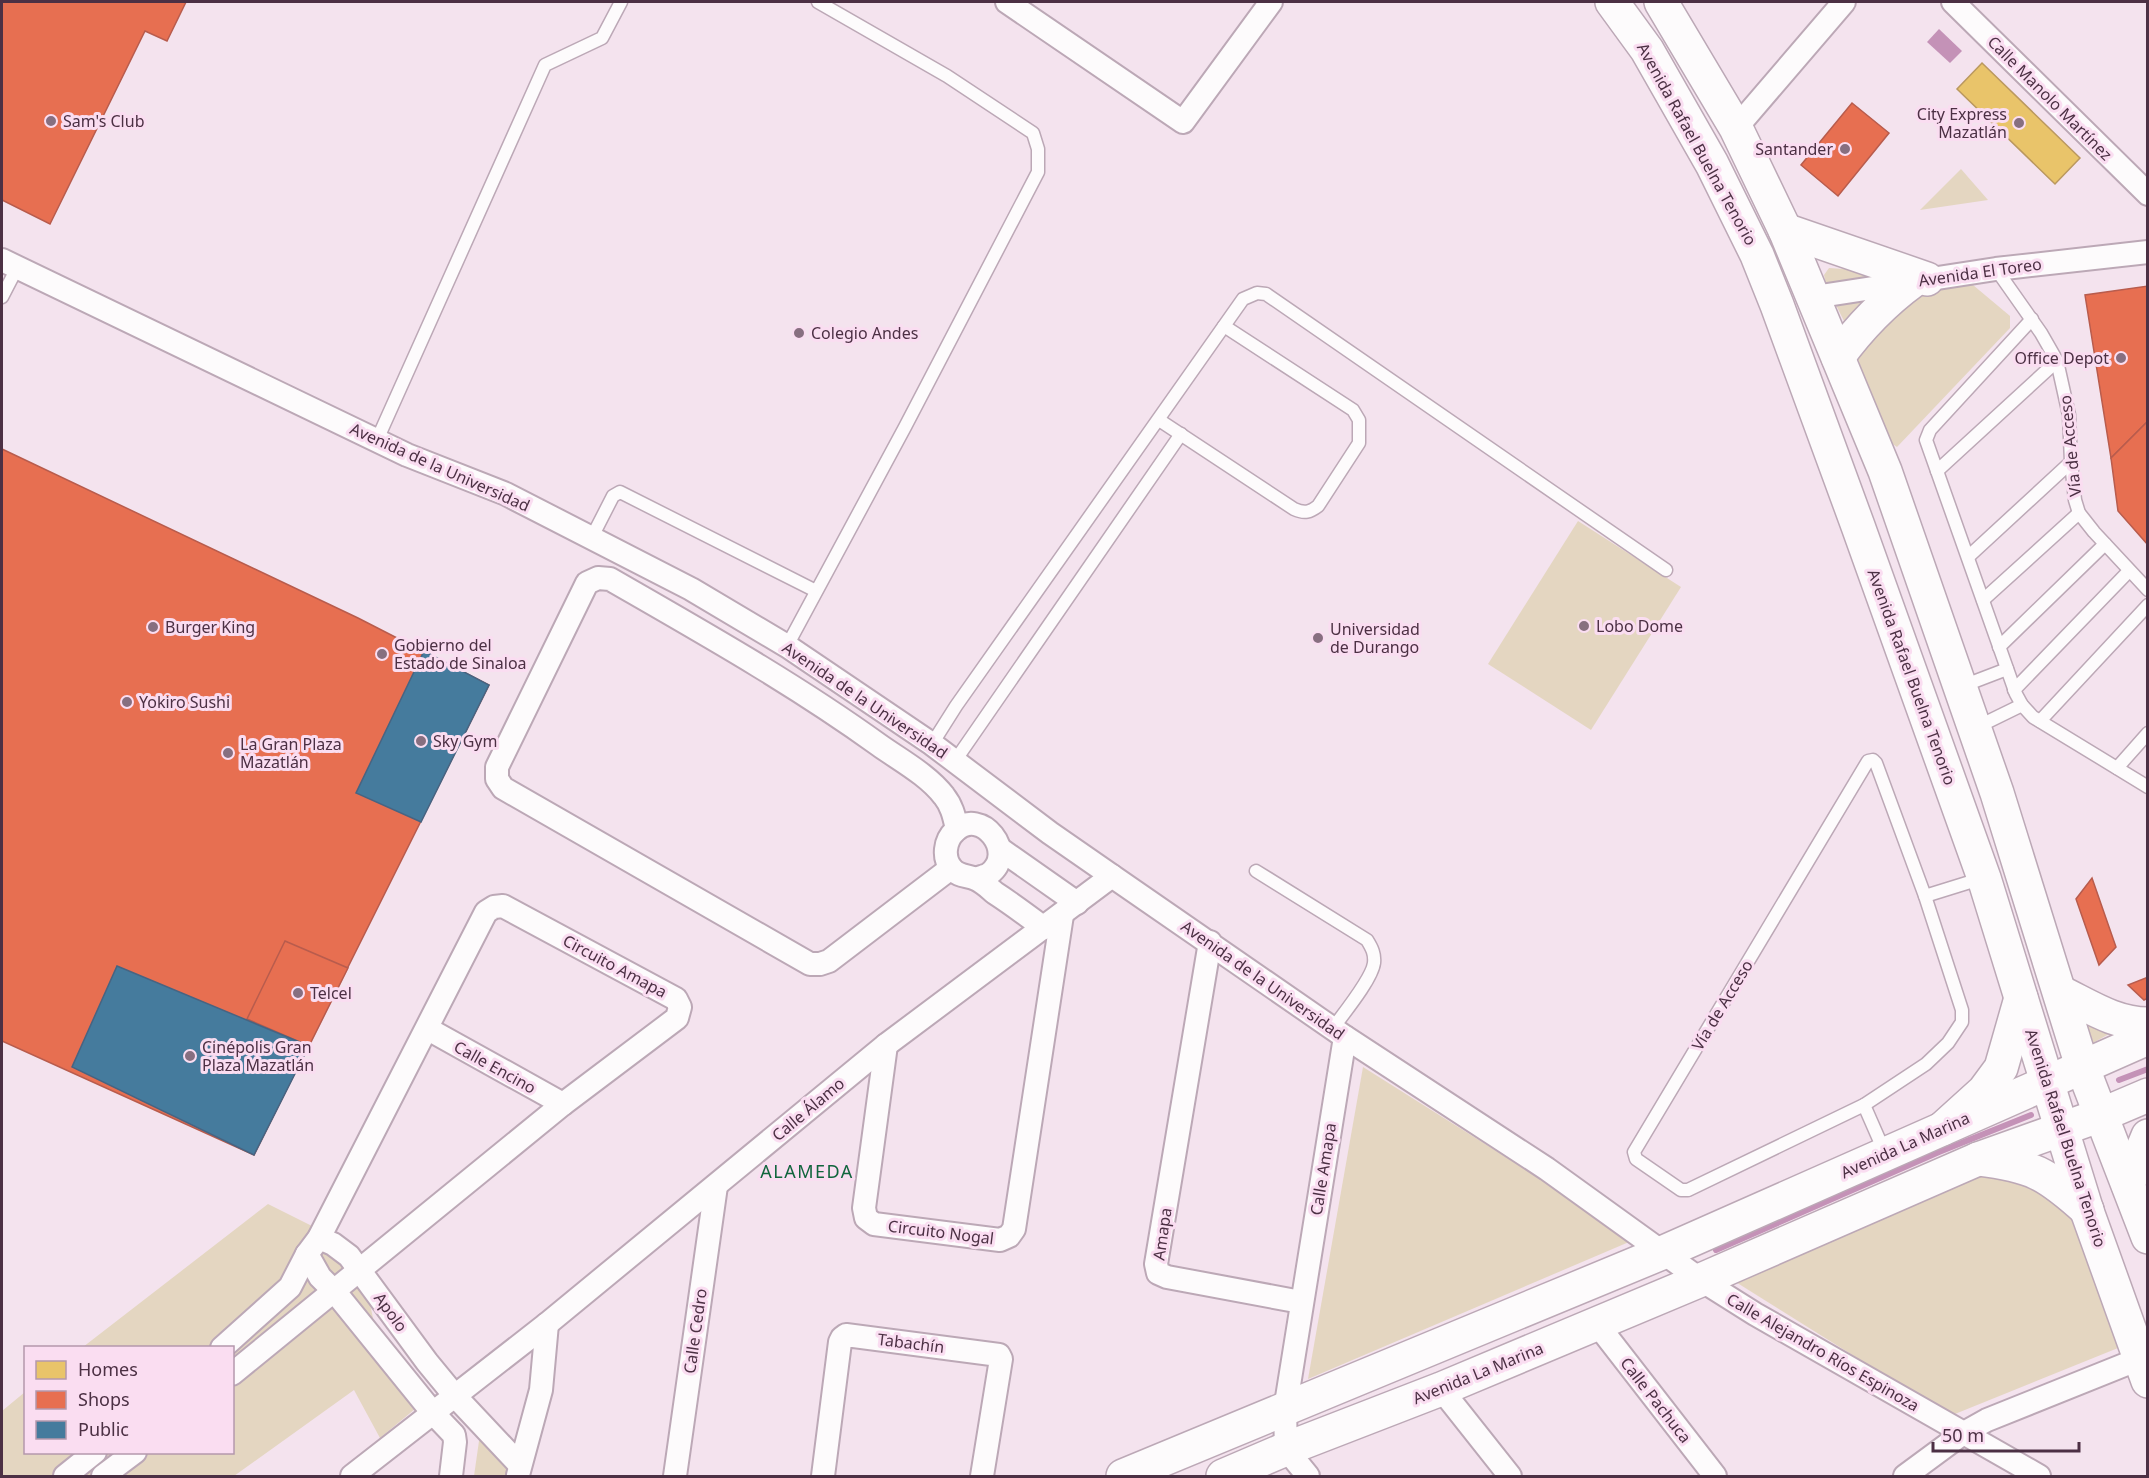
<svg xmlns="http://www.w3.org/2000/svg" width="2149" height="1478" viewBox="0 0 2149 1478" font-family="'Noto Sans',sans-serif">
	<rect width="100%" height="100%" fill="#f4e3ee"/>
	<g fill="#e4d6c1">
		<polygon points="1961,169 1988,200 1920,210"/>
		<polygon points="1829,268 1844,269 1883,276 1826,284 1824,275"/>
		<polygon points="1973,285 2010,316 2010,328 1897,447 1887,440 1855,351 1915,290"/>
		<polygon points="1876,296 1845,323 1834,301"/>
		<polygon points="1578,521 1681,587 1591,730 1488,664"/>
		<polygon points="2081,1023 2109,1034 2091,1044"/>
		<polygon points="1363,1067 1636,1239 1308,1379"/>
		<polygon points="1993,1169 2026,1174 2072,1213 2123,1346 1950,1416 1731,1279"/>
		<polygon points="268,1204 316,1228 345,1259 370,1304 377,1337 421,1404 380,1438 354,1390 234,1476 2,1476 2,1411 25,1392 26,1452 232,1452 232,1348 83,1347"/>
		<polygon points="480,1434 508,1470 508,1476 474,1476"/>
	</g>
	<polygon fill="#c492b7" points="1939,29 1962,51 1950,63 1927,42"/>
	<polygon fill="#e9c46a" stroke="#ba985f" stroke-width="1.5" points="1982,63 2080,158 2055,184 1957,89"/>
	<g fill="#e76f51" stroke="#b85c4d" stroke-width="1.5">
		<polygon points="2,2 186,2 167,41 145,31 50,224 2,200"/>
		<polygon points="1852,103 1889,133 1838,196 1801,165"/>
		<polygon points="2148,286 2148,421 2111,458 2085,295"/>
		<polygon points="2148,421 2148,545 2118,511 2111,458"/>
		<polygon points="2,449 358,618 489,685 254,1155 2,1041"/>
		<polygon points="2092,878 2116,947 2099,965 2076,899"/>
		<polygon points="285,941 348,968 309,1046 247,1019"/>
		<polygon points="2148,977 2148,998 2144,1000 2128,985"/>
	</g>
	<g fill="#457b9d" stroke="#476482" stroke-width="1.5">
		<polygon points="424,651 489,685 421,822 356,793"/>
		<polygon points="117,966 309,1046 254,1155 72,1067"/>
	</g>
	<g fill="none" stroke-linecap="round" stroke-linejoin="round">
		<g stroke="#c492b7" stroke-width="6">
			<polyline points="2119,1080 2148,1069"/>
			<polyline points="1716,1250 1939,1152 2031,1115"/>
		</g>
		<defs>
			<g id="service">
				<polyline points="1996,269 2041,333 2057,361 2069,415 2071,462 2075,500 2079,513 2094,532 2148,590"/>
				<polyline points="2,297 17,268"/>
				<polyline points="2032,319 1930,430 1926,440 1937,471 2057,361"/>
				<path d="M1159,420L1294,509C1305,514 1310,512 1318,506L1359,443V420L1353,410L1224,326"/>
				<polyline points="377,440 545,65 602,38 621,2"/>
				<polyline points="1937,471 2016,694 2022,705 2033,717 2148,787"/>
				<polyline points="591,539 613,496 620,492 816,591"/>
				<polyline points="1968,557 2071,462"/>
				<polyline points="1983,600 2079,513"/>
				<polyline points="787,646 905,427 1038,172 1038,149 1033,133 947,76 818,2"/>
				<polyline points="1999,647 2105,544"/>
				<polyline points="1960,687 2007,669"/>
				<polyline points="2014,690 2129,571"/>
				<polyline points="2040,721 2148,605"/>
				<polyline points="1975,728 2022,705"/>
				<polyline points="932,744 956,706 1243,299 1257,293 1266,294 1666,570"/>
				<polygon points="1873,760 1876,763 1925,896 1962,1010 1962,1022 1948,1043 1926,1064 1864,1105 1688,1190 1681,1190 1636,1159 1634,1152 1868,761"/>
				<polyline points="955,761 1181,434"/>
				<polyline points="2117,768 2148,733"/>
				<path d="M1256,871L1367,940C1372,948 1375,954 1374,963C1372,979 1344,1013 1333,1028"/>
				<polyline points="1925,896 1983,878"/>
				<polyline points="1864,1105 1885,1153"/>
			</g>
			<g id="minor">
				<polyline points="1007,2 1183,122 1271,2"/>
				<polyline points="1953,2 2148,194"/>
				<polyline points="1736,128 1844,2"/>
				<polyline points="2,260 407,455 506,494 691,589 787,646 932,744 1050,833 1112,876 1345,1037 1547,1169 1701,1280 1755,1314 2039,1476"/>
				<polyline points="1814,297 1996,269 2148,252"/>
				<polyline points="1000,849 1077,903"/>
				<path d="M951,868L829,961L820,964H810L503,788L497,779V767L587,583L598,578L610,579C702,632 793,683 879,745C900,760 928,775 944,796C952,806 954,816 957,829"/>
				<path d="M976,879C980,877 986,876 989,874C1018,853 981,806 955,831C945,840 942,858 952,869C959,877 967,875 976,879C983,882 989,888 995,893C1012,904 1028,916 1044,928"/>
				<polyline points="1210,942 1156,1264 1158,1273 1167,1277 1301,1302"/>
				<polyline points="428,1029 563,1104"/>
				<polyline points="886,1045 864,1208 866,1218 874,1224 1000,1240 1009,1236 1014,1229 1062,915"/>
				<polyline points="319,1238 333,1244 349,1256 427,1362 455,1396 519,1464"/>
				<polyline points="307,1254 320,1277 335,1292 433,1413 454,1435 455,1442 451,1476"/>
				<polyline points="1597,1324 1715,1476"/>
				<polyline points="222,1348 290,1287 307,1254 319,1238 486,912 494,907 503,906 676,999 680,1007 677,1018 563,1104 232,1374"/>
				<polyline points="1441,1389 1510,1476"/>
				<polyline points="518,1475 541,1390 547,1324"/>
				<polyline points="65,1476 95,1452"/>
				<polyline points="103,1476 135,1452"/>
				<polyline points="352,1476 547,1324 886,1045 1112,876"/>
				<polyline points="675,1476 716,1186"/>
				<polyline points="823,1476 840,1342 842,1338 846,1335 999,1355 1001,1359 982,1476"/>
				<polyline points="1308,1476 1286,1449 1285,1410 1345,1037"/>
				<polyline points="1905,1476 1962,1434 1987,1420 2139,1359"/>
			</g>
			<g id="secondary">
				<polyline points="1123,1476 1664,1252 2148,1038"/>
				<polyline points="1223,1476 1286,1449 1441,1389 1701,1280 1978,1159 2101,1115 2148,1095"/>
			</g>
			<g id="primary">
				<polyline points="1612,2 1647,50 1712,164 1757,255 1777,305 1858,526 1984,878 2087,1211 2148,1381"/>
				<polyline points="1661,2 1736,128 1785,230 1885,471 1997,793 2082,1066 2148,1237"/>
				<polyline points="1785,230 1927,279"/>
				<path d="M1838,357C1859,328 1883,303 1913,281"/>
				<path d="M2060,992C2089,1006 2115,1024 2148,1024"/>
				<polyline points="1942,1129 1984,1091 2001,1068 2021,998"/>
				<path d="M1978,1159C2033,1166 2046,1173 2087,1210"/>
				<polyline points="2128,1184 2148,1136"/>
			</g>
		</defs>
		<use href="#service" stroke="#bca8b6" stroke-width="15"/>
		<use href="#minor" stroke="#bca8b6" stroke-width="26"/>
		<use href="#secondary" stroke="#bca8b6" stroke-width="36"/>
		<use href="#primary" stroke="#bca8b6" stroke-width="36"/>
		<use href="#service" stroke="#fdfbfc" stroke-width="12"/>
		<use href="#minor" stroke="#fdfbfc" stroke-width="22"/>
		<use href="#secondary" stroke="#fdfbfc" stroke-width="33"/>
		<use href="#primary" stroke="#fdfbfc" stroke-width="33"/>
	</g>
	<g fill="#876f80" stroke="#faddf1" stroke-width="2">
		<circle cx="51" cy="121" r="6"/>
		<circle cx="2019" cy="123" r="6"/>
		<circle cx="1845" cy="149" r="6"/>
		<circle cx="799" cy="333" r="6"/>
		<circle cx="2121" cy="358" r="6"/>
		<circle cx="1584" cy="626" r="6"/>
		<circle cx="153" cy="627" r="6"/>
		<circle cx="1318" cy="638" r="6"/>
		<circle cx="382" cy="654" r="6"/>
		<circle cx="127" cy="702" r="6"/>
		<circle cx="421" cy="741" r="6"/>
		<circle cx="228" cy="753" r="6"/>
		<circle cx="298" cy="993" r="6"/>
		<circle cx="190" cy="1056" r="6"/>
	</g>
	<g text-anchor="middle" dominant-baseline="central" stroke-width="6" stroke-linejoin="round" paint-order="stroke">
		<g font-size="16" fill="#4c3044" stroke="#faddf1">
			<text transform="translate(2050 98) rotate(45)">Calle Manolo Martínez</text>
			<text transform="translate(1697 144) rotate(61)">Avenida Rafael Buelna Tenorio</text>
			<text transform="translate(1980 272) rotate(-8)">Avenida El Toreo</text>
			<text transform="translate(2070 446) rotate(-96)">Vía de Acceso</text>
			<text transform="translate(440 467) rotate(24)">Avenida de la Universidad</text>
			<text transform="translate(1912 677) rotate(70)">Avenida Rafael Buelna Tenorio</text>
			<text transform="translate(865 700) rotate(34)">Avenida de la Universidad</text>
			<text transform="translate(615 966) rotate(28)">Circuito Amapa</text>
			<text transform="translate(1263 980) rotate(35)">Avenida de la Universidad</text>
			<text transform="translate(1722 1005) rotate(-59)">Vía de Acceso</text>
			<text transform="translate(495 1067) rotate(29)">Calle Encino</text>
			<text transform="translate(808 1109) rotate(-40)">Calle Álamo</text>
			<text transform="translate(2066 1138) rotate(72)">Avenida Rafael Buelna Tenorio</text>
			<text transform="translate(1905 1145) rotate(-24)">Avenida La Marina</text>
			<text transform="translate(1323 1169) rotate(-81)">Calle Amapa</text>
			<text transform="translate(941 1232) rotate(7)">Circuito Nogal</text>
			<text transform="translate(1162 1234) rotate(-82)">Amapa</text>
			<text transform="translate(391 1312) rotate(54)">Apolo</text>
			<text transform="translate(695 1331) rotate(-82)">Calle Cedro</text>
			<text transform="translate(911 1343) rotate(7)">Tabachín</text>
			<text transform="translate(1823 1352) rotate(30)">Calle Alejandro Ríos Espinoza</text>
			<text transform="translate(1478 1373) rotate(-22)">Avenida La Marina</text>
			<text transform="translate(1656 1400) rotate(52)">Calle Pachuca</text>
		</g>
		<g font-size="16" fill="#4c3044" stroke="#faddf1" text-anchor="start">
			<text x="2007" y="114" text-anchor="end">City Express<tspan x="2007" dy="18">Mazatlán</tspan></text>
			<text x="63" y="121">Sam's Club</text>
			<text x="1833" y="149" text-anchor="end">Santander</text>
			<text x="811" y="333">Colegio Andes</text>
			<text x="2109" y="358" text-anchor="end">Office Depot</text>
			<text x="1596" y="626">Lobo Dome</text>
			<text x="165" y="627">Burger King</text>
			<text x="1330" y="629">Universidad<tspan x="1330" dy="18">de Durango</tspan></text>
			<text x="394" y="645">Gobierno del<tspan x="394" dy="18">Estado de Sinaloa</tspan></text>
			<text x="139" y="702">Yokiro Sushi</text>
			<text x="433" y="741">Sky Gym</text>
			<text x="240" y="744">La Gran Plaza<tspan x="240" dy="18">Mazatlán</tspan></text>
			<text x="310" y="993">Telcel</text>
			<text x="202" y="1047">Cinépolis Gran<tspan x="202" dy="18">Plaza Mazatlán</tspan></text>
		</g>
		<g font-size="18" letter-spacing="1.5" fill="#11653d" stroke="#faddf1">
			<text x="807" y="1171">ALAMEDA</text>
		</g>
	</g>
	<rect width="2149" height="1478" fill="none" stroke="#4c3044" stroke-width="6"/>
	<rect x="24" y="1346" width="210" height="108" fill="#faddf1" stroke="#b498ac" stroke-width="1.5"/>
	<rect x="36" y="1361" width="30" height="18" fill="#e9c46a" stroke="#b498ac" stroke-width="1.5"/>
	<text x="78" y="1376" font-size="18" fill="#4c3044">Homes</text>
	<rect x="36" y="1391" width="30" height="18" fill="#e76f51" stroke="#b498ac" stroke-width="1.5"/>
	<text x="78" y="1406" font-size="18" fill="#4c3044">Shops</text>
	<rect x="36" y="1421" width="30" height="18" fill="#457b9d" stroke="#b498ac" stroke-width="1.5"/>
	<text x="78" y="1436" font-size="18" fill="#4c3044">Public</text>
	<path d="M1933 1442v9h146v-9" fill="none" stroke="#4c3044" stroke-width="3"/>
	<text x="1942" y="1442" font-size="18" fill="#4c3044" stroke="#faddf1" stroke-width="4.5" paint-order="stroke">50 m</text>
</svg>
